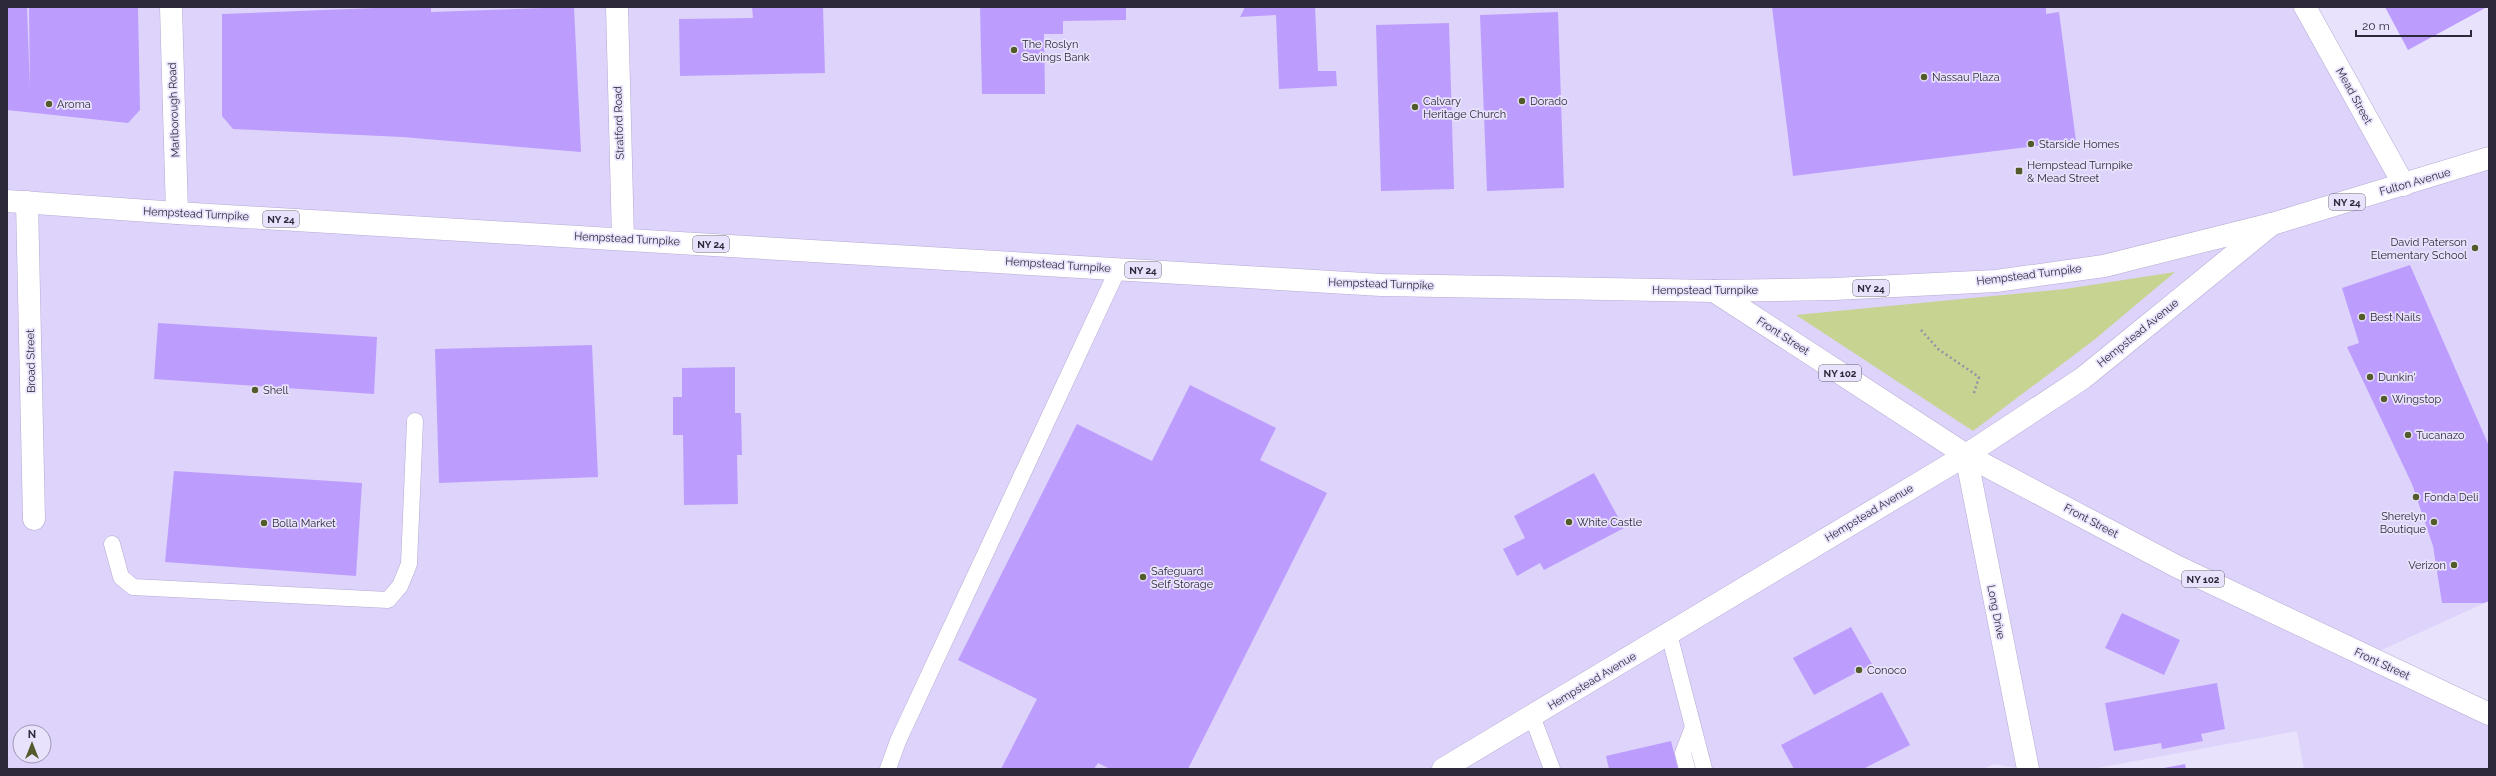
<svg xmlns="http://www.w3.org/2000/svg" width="2496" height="776" viewBox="0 0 2496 776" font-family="Raleway,sans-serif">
	<rect width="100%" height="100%" fill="#e9e2fc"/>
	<path fill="#ded3fb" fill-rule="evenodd" d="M7,7H2310L2407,186L2489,160V601L2373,654L2489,712V769H2304L2297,731L2092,769H2022L1994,764L1983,769H7ZM20,732H44V756H20Z"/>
	<polygon fill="#c7d491" points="2175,272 2094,340 1973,431 1796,315 2065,289"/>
	<g fill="#bc9dfe">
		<polygon points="7,7 27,7 30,89 29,7 138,7 140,110 128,123 7,110"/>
		<polygon points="400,7 431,7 431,12 574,7 581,152 402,137 233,129 222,116 222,14"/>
		<polygon points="752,7 823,7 825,73 680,76 679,19 753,18"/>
		<polygon points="980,7 1126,7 1126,20 1063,21 1063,34 1044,34 1045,94 982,94"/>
		<polygon points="1245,7 1315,7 1318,71 1336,71 1337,86 1279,89 1276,15 1240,17"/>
		<polygon points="1772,7 2046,7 2046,14 2059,12 2076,141 1793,176"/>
		<polygon points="2385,7 2487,7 2408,50"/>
		<polygon points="1558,12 1564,188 1487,191 1480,15"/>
		<polygon points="1449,23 1454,189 1381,191 1376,25"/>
		<polygon points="2410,265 2489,446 2489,601 2484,603 2442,603 2433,546 2412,484 2347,347 2359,343 2342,288"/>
		<polygon points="158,323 377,337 374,394 154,379"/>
		<polygon points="592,345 598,477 439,483 435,349"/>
		<polygon points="735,367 735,413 741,413 742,455 737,455 738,504 684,505 683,435 673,435 673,397 682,397 682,368"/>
		<polygon points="1190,385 1276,428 1260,460 1327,493 1188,769 1110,769 1098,763 1094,769 1001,769 1037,699 958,660 1077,424 1152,461"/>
		<polygon points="174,471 362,483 356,576 165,562"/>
		<polygon points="1594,473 1624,528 1544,570 1540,563 1517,576 1503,549 1525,538 1514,516"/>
		<polygon points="2122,613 2180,640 2164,675 2105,648"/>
		<polygon points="1851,627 1872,664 1814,695 1793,658"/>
		<polygon points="2217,683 2225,729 2201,734 2203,741 2162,749 2161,743 2114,751 2105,703"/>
		<polygon points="1882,692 1910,745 1863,769 1794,769 1781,745"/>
		<polygon points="1671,741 1678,769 1609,769 1606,756"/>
		<polygon points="2185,764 2186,769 2164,769 2164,768"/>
	</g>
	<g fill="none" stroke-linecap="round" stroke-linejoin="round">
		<defs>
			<g id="lane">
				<polyline points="112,544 121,577 133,587 388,600 400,586 409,564 415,421"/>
				<polyline points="1669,634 1704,769"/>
				<polyline points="1532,716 1552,769"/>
				<polyline points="888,769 898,741 1118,269"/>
				<polyline points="1687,769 1683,753 1693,727"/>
			</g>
			<g id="street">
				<polyline points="171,7 177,213"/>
				<polyline points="617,7 623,239"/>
				<polyline points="2305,7 2404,185"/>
				<polyline points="27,202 34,519"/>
				<polyline points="1966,455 2028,769"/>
			</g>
			<polyline id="secondary" points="1443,769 1966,455 2083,378 2272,224"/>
			<g id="primary">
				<polyline points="7,201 177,213 1381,285 1714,291 1834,289 1996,281 2104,266 2272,224 2489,158"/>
				<polyline points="1714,291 1966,455 2176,566 2489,714"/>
			</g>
		</defs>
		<use href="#lane" stroke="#b5aad3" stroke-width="17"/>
		<use href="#street" stroke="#b5aad3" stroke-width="23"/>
		<use href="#secondary" stroke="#b5aad3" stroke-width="23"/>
		<use href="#primary" stroke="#b5aad3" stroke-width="23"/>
		<polyline stroke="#9791a7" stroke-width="2.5" stroke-dasharray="2 3" stroke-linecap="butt" points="1921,330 1938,349 1979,377 1973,396"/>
		<use href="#lane" stroke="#fff" stroke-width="16"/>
		<use href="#street" stroke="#fff" stroke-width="22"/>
		<use href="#secondary" stroke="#fff" stroke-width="22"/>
		<use href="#primary" stroke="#fff" stroke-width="22"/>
	</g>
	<g fill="#535b2a" stroke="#e9e2fc" stroke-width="1.5">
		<circle cx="1014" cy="50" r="4"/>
		<circle cx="1924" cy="77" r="4"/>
		<circle cx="1522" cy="101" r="4"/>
		<circle cx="49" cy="104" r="4"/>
		<circle cx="1415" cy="107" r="4"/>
		<circle cx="2031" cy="144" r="4"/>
		<rect x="2015" y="167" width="8" height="8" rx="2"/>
		<circle cx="2475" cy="248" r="4"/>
		<circle cx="2362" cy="317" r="4"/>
		<circle cx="2370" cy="377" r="4"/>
		<circle cx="255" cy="390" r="4"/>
		<circle cx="2384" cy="399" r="4"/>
		<circle cx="2408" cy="435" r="4"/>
		<circle cx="2416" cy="497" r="4"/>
		<circle cx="1569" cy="522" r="4"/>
		<circle cx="2434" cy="522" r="4"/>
		<circle cx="264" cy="523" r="4"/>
		<circle cx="2454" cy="565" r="4"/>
		<circle cx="1143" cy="577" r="4"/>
		<circle cx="1859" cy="670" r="4"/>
	</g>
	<g text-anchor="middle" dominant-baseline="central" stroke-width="3.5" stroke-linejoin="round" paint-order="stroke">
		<g fill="#e9e2fc" stroke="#666074" stroke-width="1">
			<rect x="2329" y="194" width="36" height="16" rx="3"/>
			<rect x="263" y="211" width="36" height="16" rx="3"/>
			<rect x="693" y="236" width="36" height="16" rx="3"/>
			<rect x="1125" y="262" width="36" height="16" rx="3"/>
			<rect x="1853" y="280" width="36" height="16" rx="3"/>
			<rect x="1819" y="365" width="42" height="16" rx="3"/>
			<rect x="2182" y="571" width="42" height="16" rx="3"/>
		</g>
		<g font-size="10" font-weight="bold" fill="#2e293a">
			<text x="2347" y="202">NY 24</text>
			<text x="281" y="219">NY 24</text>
			<text x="711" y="244">NY 24</text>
			<text x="1143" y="270">NY 24</text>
			<text x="1871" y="288">NY 24</text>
			<text x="1840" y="373">NY 102</text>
			<text x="2203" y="579">NY 102</text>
		</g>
		<g font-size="11" fill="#2e293a" stroke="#e9e2fc" text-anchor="start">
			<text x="1022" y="44">The Roslyn<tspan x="1022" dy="13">Savings Bank</tspan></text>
			<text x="1932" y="77">Nassau Plaza</text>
			<text x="1423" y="101">Calvary<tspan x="1423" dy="13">Heritage Church</tspan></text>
			<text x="1530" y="101">Dorado</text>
			<text x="57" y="104">Aroma</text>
			<text x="2039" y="144">Starside Homes</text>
			<text x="2027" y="165">Hempstead Turnpike<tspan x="2027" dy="13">&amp; Mead Street</tspan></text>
			<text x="2467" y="242" text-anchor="end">David Paterson<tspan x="2467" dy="13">Elementary School</tspan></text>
			<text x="2370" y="317">Best Nails</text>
			<text x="2378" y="377">Dunkin'</text>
			<text x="263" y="390">Shell</text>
			<text x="2392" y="399">Wingstop</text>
			<text x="2416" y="435">Tucanazo</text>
			<text x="2424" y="497">Fonda Deli</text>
			<text x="2426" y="516" text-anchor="end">Sherelyn<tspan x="2426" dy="13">Boutique</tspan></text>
			<text x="1577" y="522">White Castle</text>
			<text x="272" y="523">Bolla Market</text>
			<text x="2446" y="565" text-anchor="end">Verizon</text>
			<text x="1151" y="571">Safeguard<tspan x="1151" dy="13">Self Storage</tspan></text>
			<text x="1867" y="670">Conoco</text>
		</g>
		<g font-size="11" fill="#2e293a" stroke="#e9e2fc">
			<text transform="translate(2354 96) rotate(61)">Mead Street</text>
			<text transform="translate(174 110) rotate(-92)">Marlborough Road</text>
			<text transform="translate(619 123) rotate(-92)">Stratford Road</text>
			<text transform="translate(2415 182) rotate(-16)">Fulton Avenue</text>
			<text transform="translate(196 214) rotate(3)">Hempstead Turnpike</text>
			<text transform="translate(627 239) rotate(3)">Hempstead Turnpike</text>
			<text transform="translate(1058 265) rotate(4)">Hempstead Turnpike</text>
			<text transform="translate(2029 275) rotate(-7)">Hempstead Turnpike</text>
			<text transform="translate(1381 284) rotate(2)">Hempstead Turnpike</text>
			<text x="1705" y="290">Hempstead Turnpike</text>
			<text transform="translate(2138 333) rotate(-39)">Hempstead Avenue</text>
			<text transform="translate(1783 336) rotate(33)">Front Street</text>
			<text transform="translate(31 361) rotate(-91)">Broad Street</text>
			<text transform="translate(1869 513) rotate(-31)">Hempstead Avenue</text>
			<text transform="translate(2091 521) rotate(28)">Front Street</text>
			<text transform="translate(1996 612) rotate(79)">Long Drive</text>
			<text transform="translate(2382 664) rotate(25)">Front Street</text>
			<text transform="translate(1592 681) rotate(-31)">Hempstead Avenue</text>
		</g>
	</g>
	<rect width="2496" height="776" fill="none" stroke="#2e293a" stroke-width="16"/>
	<g transform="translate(32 744)"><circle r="19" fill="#e9e2fc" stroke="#9e98ae"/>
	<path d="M0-3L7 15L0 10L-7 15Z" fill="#535b2a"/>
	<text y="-6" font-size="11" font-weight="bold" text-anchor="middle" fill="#2e293a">N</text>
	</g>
	<path d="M2356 30v6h115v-6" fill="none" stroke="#2e293a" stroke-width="2"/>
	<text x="2362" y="30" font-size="12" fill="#2e293a" stroke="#e9e2fc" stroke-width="3" paint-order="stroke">20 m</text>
</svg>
